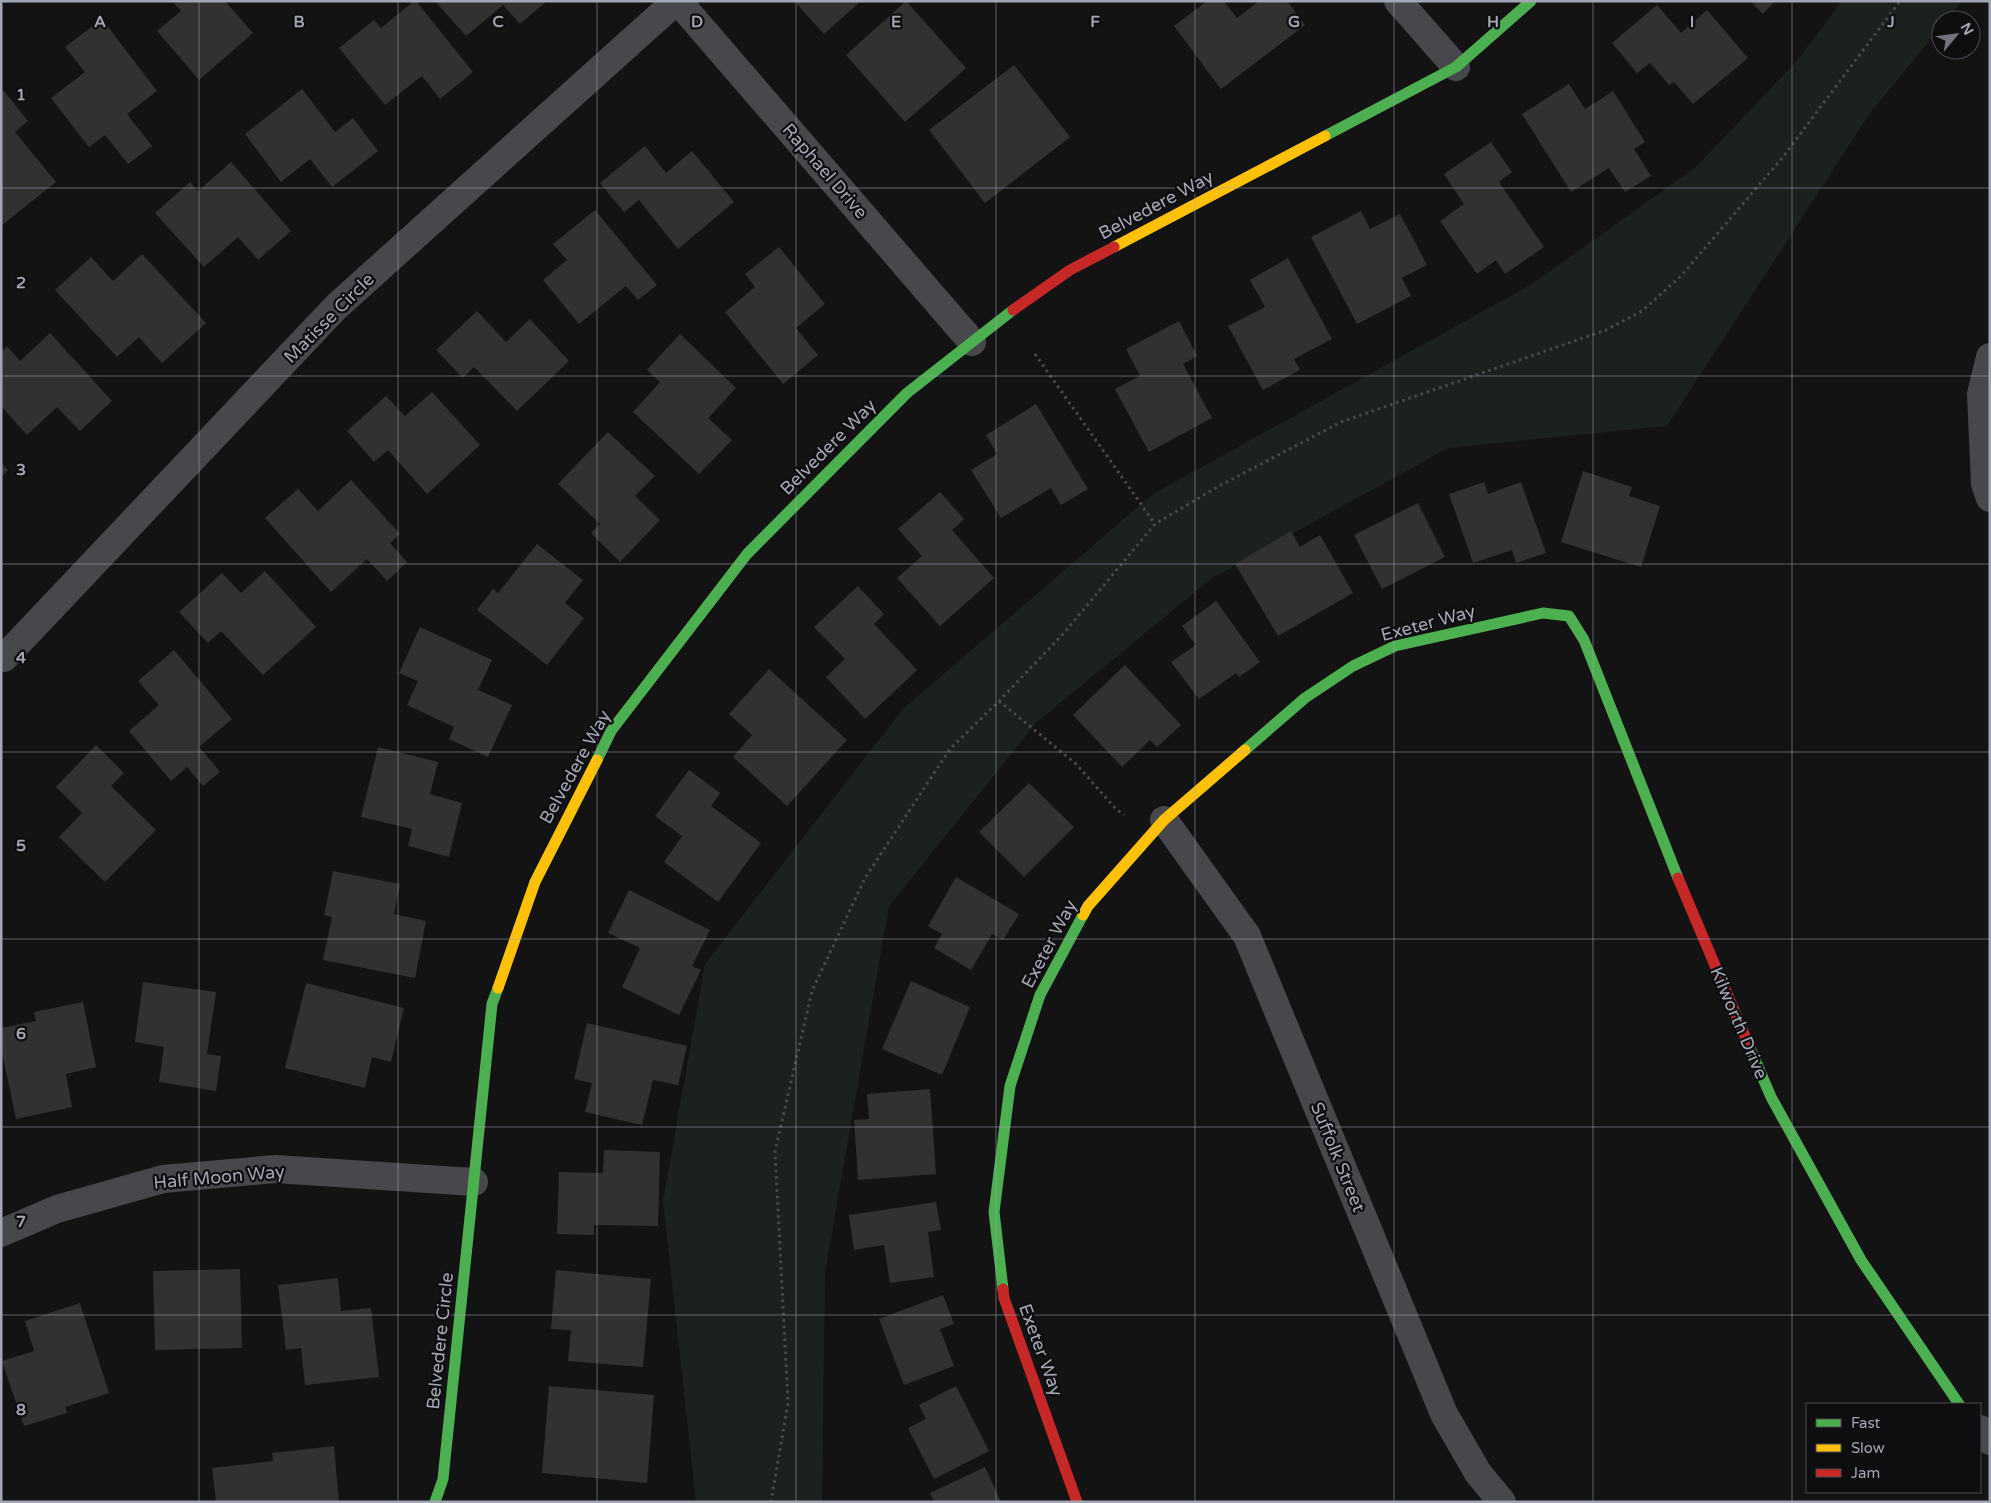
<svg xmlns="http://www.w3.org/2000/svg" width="1991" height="1503" viewBox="0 0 1991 1503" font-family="'Varela Round',sans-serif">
	<rect width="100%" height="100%" fill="#131313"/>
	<polygon fill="#1b221d" points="1842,1 1962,1 1947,20 1941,20 1941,27 1870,113 1667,426 1448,448 1212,578 1036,723 889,906 825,1272 822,1502 696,1502 663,1201 705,964 903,709 1153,494 1532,284 1696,167 1796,62"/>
	<g fill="#313132">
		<polygon points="172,1 225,1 253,33 199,80 157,31 181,11"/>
		<polygon points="414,1 416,1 473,72 440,99 422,76 385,105 339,48 374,20 381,28"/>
		<polygon points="435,1 547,1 520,24 503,5 466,36"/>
		<polygon points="797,1 861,1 824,34 795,2"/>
		<polygon points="906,1 966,68 905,122 846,55"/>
		<polygon points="1207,1 1224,1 1237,18 1259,1 1287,1 1305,25 1221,89 1174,26"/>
		<polygon points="1750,1 1775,1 1763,14"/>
		<polygon points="1657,5 1681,33 1707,10 1748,58 1693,104 1674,82 1669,85 1650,63 1637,73 1612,43"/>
		<polygon points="102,19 157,91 127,114 152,146 128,164 105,135 89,147 51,98 85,72 65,47"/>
		<polygon points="1014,65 1070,137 985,203 929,130"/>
		<polygon points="1569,84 1585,109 1613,91 1645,142 1634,149 1651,176 1625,192 1609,168 1571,192 1522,114"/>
		<polygon points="302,89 335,132 353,118 378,151 332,187 310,159 281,182 245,134"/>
		<polygon points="4,91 28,121 15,132 56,182 1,226 1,93"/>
		<polygon points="1491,142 1512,172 1499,182 1544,247 1505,274 1496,260 1477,274 1440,221 1464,204 1444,174"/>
		<polygon points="645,146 666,173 692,151 734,202 678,249 639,200 624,212 600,183"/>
		<polygon points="231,162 291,231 258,260 238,237 204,267 155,213 190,182 198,191"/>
		<polygon points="595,210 657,285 638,300 626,286 579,324 543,280 567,260 553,244"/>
		<polygon points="1361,211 1370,229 1400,214 1427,265 1402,278 1411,296 1357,324 1311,237"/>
		<polygon points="779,247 825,304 796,328 818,355 783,384 725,312 755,287 745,274"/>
		<polygon points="142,254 206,323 162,363 139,337 117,357 55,290 91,257 113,281"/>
		<polygon points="1288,258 1332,339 1294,359 1300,370 1263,390 1228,326 1265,307 1250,280"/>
		<polygon points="477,311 506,342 530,319 569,361 517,411 474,367 463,378 436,350"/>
		<polygon points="1179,321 1197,356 1183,364 1212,418 1149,452 1115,389 1140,376 1126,349"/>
		<polygon points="50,333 112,401 80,431 57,407 27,435 1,406 1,352 7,346 20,361"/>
		<polygon points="680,334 736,388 708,418 732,440 699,474 633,412 660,382 647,370"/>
		<polygon points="432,392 480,445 427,494 388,450 374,462 347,431 386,396 405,416"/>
		<polygon points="1036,404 1088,489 1061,505 1051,488 1001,518 971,470 997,454 986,435"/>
		<polygon points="608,432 655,476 635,496 660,520 620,562 591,533 600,524 558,484"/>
		<polygon points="1,462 8,470 1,477"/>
		<polygon points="1583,471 1632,487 1629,496 1660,506 1641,567 1561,542"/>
		<polygon points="351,480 400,534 390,543 407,562 387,581 367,559 331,592 265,518 298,489 318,511"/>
		<polygon points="1484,482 1488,494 1521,482 1546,553 1516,563 1512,550 1473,563 1449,494"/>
		<polygon points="940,492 964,519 952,530 994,578 940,626 897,578 922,556 898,529"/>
		<polygon points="1418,503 1445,557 1382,589 1354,535"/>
		<polygon points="1291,531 1300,547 1320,535 1353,593 1278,636 1235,564"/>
		<polygon points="537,544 583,580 565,603 584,618 547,665 477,610 493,589 498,593"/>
		<polygon points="265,571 316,627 263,675 221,631 208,643 179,612 222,573 241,593"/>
		<polygon points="858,586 884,614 874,624 917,670 865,719 826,677 845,659 814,627"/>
		<polygon points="1216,601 1260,662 1239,677 1236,673 1199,699 1171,662 1196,645 1182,626"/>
		<polygon points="420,627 492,660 478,690 512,705 488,757 449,739 454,727 407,705 418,681 399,673"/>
		<polygon points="174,650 232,719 199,747 220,772 203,786 187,767 171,781 129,731 159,705 138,681"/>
		<polygon points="1125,665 1181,725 1157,747 1150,740 1122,767 1073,715"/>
		<polygon points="769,669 847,740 787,806 733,757 752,735 729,714"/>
		<polygon points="96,745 124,773 111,786 156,830 105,882 59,837 82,813 56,787"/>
		<polygon points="378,747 438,762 430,794 462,803 449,857 408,846 412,829 361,817"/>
		<polygon points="689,770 720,793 711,806 761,843 718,902 664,862 682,836 655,816"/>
		<polygon points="1029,783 1074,827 1024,877 979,832"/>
		<polygon points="333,871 400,884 394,914 426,921 415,978 323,960 332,917 324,915"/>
		<polygon points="956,877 1019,914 1003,940 992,934 971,970 934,948 942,934 928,926"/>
		<polygon points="629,890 710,930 692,966 701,970 679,1015 622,987 640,948 608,933"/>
		<polygon points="911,981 970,1007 942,1075 882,1049"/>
		<polygon points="143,982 216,992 207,1054 221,1056 216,1091 159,1082 164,1047 135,1042"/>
		<polygon points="306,983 404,1008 391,1062 372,1057 365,1088 285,1068"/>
		<polygon points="83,1002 96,1067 66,1074 72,1107 16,1119 1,1048 1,1028 36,1021 34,1012"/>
		<polygon points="587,1023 687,1046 678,1085 653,1080 642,1125 585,1112 592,1083 574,1079"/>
		<polygon points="930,1089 936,1174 858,1180 854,1120 869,1119 867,1094"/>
		<polygon points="604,1150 660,1152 658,1226 594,1225 594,1235 557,1234 559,1172 603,1173"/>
		<polygon points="936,1202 941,1230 928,1232 934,1277 890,1283 884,1245 854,1250 849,1215"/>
		<polygon points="240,1269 242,1348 155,1350 153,1271"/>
		<polygon points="556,1270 651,1279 643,1367 568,1361 571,1330 551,1329"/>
		<polygon points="338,1278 341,1311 371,1308 379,1377 305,1385 301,1348 286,1350 278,1285"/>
		<polygon points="943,1295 954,1324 940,1329 954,1366 904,1385 879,1319"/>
		<polygon points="80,1303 109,1393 65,1407 67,1413 24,1426 2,1361 34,1351 25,1321"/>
		<polygon points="549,1386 654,1395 647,1483 542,1473"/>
		<polygon points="956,1386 989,1451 934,1479 908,1428 926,1419 919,1405"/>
		<polygon points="334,1446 339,1502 216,1502 212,1468 273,1461 272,1453"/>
		<polygon points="985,1467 1001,1502 934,1502 930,1493"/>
	</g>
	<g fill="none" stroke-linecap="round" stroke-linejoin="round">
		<g stroke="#49494e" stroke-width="3" stroke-dasharray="2.5 4" stroke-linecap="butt">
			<polyline points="1035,354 1155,524"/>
			<polyline points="999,701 1076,764 1115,808 1124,815"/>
			<polyline points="771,1502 788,1403 775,1151 812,991 865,878 950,749 999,701 1064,633 1155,524 1219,486 1341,422 1606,330 1642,311 1681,276 1783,157 1900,1"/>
		</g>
		<g stroke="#47484c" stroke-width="28">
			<polyline points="678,1 972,342"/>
			<polyline points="1398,1 1456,67"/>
			<polyline points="1990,357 1981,394 1985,484 1990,498"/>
			<polyline points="4,658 336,307 676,1"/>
			<polyline points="1164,820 1247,936 1444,1414 1478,1473 1502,1502"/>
			<polyline points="1,1233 57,1209 163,1179 275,1169 474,1182"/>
			<polyline points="1980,1429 1990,1441"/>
		</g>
		<g stroke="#4caf50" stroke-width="11">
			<polyline points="1325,136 1456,67 1531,1"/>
			<polyline points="1245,750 1305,698 1353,666 1395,646 1543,613 1569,616 1584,640 1678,878"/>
			<polyline points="597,760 611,731 747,554 907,393 1013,310"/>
			<polyline points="1747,1041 1771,1097 1861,1260 1959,1404"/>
			<polyline points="1003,1289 994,1212 1010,1086 1040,995 1083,915"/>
			<polyline points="435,1502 443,1479 492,1004 498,988"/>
		</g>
		<g stroke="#ffc107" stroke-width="11">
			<polyline points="1114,247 1325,136"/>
			<polyline points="1083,915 1088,906 1164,820 1245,750"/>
			<polyline points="498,988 535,882 597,760"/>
		</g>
		<g stroke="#c62828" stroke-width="11">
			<polyline points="1013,310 1070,270 1114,247"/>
			<polyline points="1678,878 1747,1041"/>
			<polyline points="1003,1289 1004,1298 1077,1502"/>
		</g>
	</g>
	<path fill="none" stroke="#a3a6b5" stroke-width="1" stroke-opacity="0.55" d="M199,1V1502M398,1V1502M597,1V1502M796,1V1502M996,1V1502M1195,1V1502M1394,1V1502M1593,1V1502M1792,1V1502M1,188H1990M1,376H1990M1,564H1990M1,752H1990M1,939H1990M1,1127H1990M1,1315H1990"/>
	<g text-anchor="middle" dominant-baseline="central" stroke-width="4.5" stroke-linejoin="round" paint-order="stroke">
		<g font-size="18" fill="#a3a6b5" stroke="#0e0d0f">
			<text transform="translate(825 171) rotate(49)">Raphael Drive</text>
			<text transform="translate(1156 205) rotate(-28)">Belvedere Way</text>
			<text transform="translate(329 318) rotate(-45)">Matisse Circle</text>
			<text transform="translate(828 447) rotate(-45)">Belvedere Way</text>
			<text transform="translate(1428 623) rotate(-15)">Exeter Way</text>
			<text transform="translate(575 767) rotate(-61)">Belvedere Way</text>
			<text transform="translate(1049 944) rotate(-62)">Exeter Way</text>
			<text transform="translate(1739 1023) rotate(67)">Kilworth Drive</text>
			<text transform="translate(1338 1157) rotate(68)">Suffolk Street</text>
			<text transform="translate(219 1177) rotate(-5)">Half Moon Way</text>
			<text transform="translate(440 1341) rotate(-84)">Belvedere Circle</text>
			<text transform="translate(1041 1350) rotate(70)">Exeter Way</text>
		</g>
	</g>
	<g font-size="16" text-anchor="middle" font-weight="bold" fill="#a3a6b5" stroke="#0e0d0f" stroke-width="4.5" stroke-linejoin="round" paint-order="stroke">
		<text x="100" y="27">A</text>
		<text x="299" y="27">B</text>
		<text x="498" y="27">C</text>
		<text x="697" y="27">D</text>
		<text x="896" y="27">E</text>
		<text x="1095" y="27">F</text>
		<text x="1294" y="27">G</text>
		<text x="1493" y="27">H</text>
		<text x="1692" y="27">I</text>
		<text x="1891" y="27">J</text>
		<text x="21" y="100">1</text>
		<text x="21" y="288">2</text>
		<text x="21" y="475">3</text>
		<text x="21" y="663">4</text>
		<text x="21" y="851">5</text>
		<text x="21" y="1039">6</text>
		<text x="21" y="1227">7</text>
		<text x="21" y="1415">8</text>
	</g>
	<rect width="1991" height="1503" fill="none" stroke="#a3a6b5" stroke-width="5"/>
	<rect x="1806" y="1403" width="175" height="90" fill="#0e0d0f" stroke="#4a4a51"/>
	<rect x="1816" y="1419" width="25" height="8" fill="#4caf50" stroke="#4a4a51"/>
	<text x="1851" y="1428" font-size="15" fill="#a3a6b5">Fast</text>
	<rect x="1816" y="1444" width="25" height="8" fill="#ffc107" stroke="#4a4a51"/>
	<text x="1851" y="1453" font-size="15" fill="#a3a6b5">Slow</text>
	<rect x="1816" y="1469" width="25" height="8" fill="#c62828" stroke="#4a4a51"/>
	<text x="1851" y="1478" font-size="15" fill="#a3a6b5">Jam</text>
	<g transform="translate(1956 35) rotate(61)"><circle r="24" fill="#0e0d0f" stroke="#4a4a51"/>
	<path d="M0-4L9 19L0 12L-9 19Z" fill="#71737c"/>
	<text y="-8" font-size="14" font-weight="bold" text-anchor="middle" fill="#a3a6b5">N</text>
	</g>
</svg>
